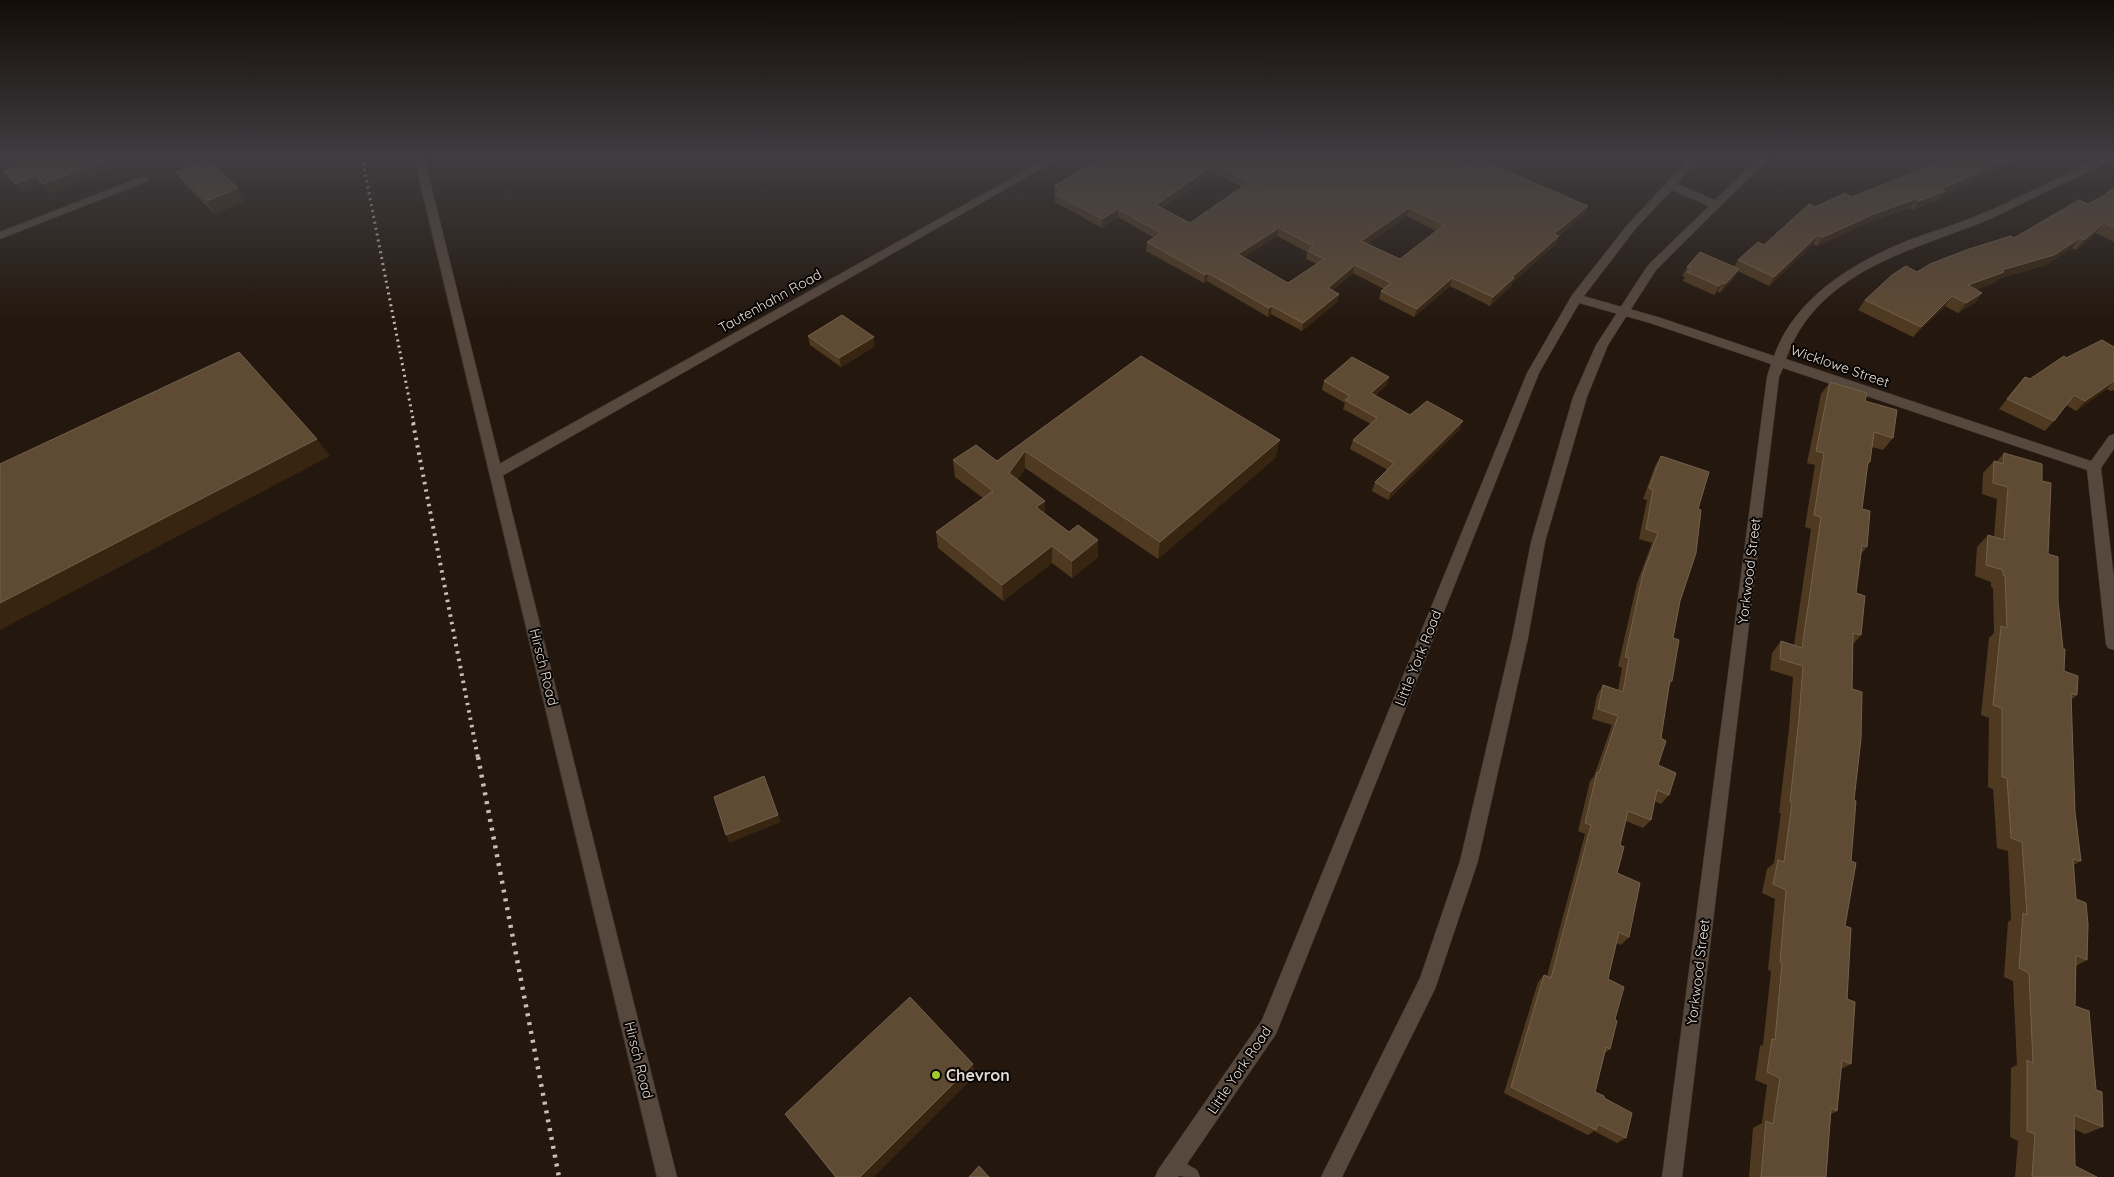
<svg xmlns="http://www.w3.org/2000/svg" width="2114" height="1177" viewBox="0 0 2114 1177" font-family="Quicksand,sans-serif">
	<rect width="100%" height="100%" fill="#24180e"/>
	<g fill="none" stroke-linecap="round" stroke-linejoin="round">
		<defs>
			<g id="street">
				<polygon points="1050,157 1062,157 502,476 492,476 490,472 492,468"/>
				<path d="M2101,157H2114C2102,168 2075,177 2060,185C2036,196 2012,209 1988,220C1911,251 1817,271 1786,359L2091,461L2109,436L2114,434V449L2101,468L2114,578V650L2108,648L2106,644L2087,470L1783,368L1779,377L1682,1177H1662L1767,377L1771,364L1650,323L1572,301L1570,298L1576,294L1658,317L1774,356C1795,297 1854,262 1909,240C1933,231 1958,224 1981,214C2022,197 2061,176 2101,157Z"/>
				<polygon points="144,176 149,179 148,181 0,239 0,232"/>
				<path d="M1173,1156L1197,1170L1200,1177C1186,1177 1169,1177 1163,1166L1166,1159Z"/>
			</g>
			<g id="secondary">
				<polygon points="414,157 424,157 677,1177 657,1177"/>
				<polygon points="1691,157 1701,157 1677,184 1715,200 1759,157 1770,157 1656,270 1608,345 1587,397 1545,542 1528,638 1478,861 1435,989 1342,1177 1321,1177 1420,978 1460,861 1512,638 1531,542 1573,397 1596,345 1648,265 1709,206 1672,190 1636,228 1581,300 1539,373 1276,1034 1178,1177 1155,1177 1158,1170 1262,1020 1527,373 1572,295 1628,224"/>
			</g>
		</defs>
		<use href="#street" stroke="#3b332e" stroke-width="1"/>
		<use href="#secondary" stroke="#3b332e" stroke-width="1"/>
		<use href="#street" fill="#56483d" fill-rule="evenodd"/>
		<use href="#secondary" fill="#56483d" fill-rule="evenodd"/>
		<polyline stroke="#c7beb7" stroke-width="3" stroke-dasharray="2 4" stroke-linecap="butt" points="362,157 414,424"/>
		<polyline stroke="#c7beb7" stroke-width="4" stroke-dasharray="2.5 5" stroke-linecap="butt" points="413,423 478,758"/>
		<polyline stroke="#c7beb7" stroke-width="4.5" stroke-dasharray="3 6" stroke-linecap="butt" points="478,757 559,1177"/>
	</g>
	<g fill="#4f3920" fill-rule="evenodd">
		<polygon points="11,157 118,157 123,164 50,193 42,184 22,192 4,171 19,165"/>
		<path d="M1100,157H1448L1469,167L1588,206L1585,214L1559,236L1556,244L1512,283L1511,286L1490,306L1450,286L1414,317L1379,299L1381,291L1384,289L1353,273L1333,290L1339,294L1337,302L1302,331L1271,314L1268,317L1207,281L1204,283L1146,251L1147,242L1154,238L1118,217L1102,228L1055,202L1054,186L1100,158ZM1214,173L1242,187L1190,223L1162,208ZM1407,216L1436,231L1400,259L1367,244ZM1277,236L1307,252L1306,259L1317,264L1288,283L1244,257Z"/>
		<polygon points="176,172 246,201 215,214 185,185"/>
		<polygon points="2114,187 2114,242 2096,233 2076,250 2072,248 2046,265 1998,279 1996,282 1976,290 1982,293 1975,303 1958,313 1945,306 1913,337 1858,310 1865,300 1917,272 2014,238 2088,204 2103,196"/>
		<polygon points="1943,195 1939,199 1913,210 1910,208 1870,222 1817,246 1813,244 1769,286 1738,271 1734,278 1720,293 1718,291 1714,295 1683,281 1685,277 1682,276 1687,267 1734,267 1738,260 1764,245 1815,207 1852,197"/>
		<polygon points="808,336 875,346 841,367 810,345"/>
		<polygon points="2114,347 2114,390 2111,391 2107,389 2076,411 2066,405 2054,421 2045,431 1999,409 2025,377 2030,379 2066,358"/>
		<polygon points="1141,356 1276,457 1158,559 1025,468 1017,480 1045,501 1045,514 1098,557 1072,578 1052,563 1003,601 938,548 936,532 983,498 955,477 953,460 997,461"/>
		<polygon points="1389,377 1387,385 1375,396 1410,415 1460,429 1388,500 1372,491 1375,482 1388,470 1350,449 1353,440 1371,424 1343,409 1345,403 1322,390 1324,381"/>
		<polygon points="1830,382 1865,401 1893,438 1883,450 1872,447 1870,462 1867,466 1862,509 1867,547 1861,554 1856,593 1861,635 1853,644 1852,689 1854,800 1845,926 1847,999 1851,1064 1841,1069 1837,1111 1831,1114 1826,1177 1749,1177 1753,1128 1762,1123 1767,1085 1755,1080 1760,1046 1763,1045 1771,971 1768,970 1775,899 1762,893 1767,869 1774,863 1781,813 1779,813 1789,729 1793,677 1770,670 1772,653 1781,641 1794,645 1811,529 1805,527 1815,465 1807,463 1821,394"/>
		<polygon points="2004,453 2042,481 2048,554 2058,601 2064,671 2077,695 2071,700 2075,812 2081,861 2074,865 2076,899 2087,960 2076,966 2075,1006 2096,1090 2103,1127 2085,1134 2074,1129 2075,1166 2097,1177 2015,1177 2018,1141 2010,1137 2011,1068 2017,1065 2013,981 2004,977 2008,922 2011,920 2008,851 1997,848 1993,789 1988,787 1989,718 1981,715 1989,638 1994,633 1993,588 1991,587 1991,582 1975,576 1977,547 1988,535 1994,537 1997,499 1982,494 1983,473 1994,461 1996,462"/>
		<polygon points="1661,456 1698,509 1673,638 1672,681 1669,686 1661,738 1658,765 1669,795 1661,804 1654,801 1651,820 1643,828 1626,821 1620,845 1617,873 1629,937 1621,945 1616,943 1608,979 1615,1019 1610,1049 1605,1053 1595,1092 1604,1098 1626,1138 1617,1143 1594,1131 1588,1135 1504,1093 1538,982 1544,975 1547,976 1585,834 1578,831 1590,781 1594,776 1612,725 1592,719 1597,695 1603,685 1618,690 1622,668 1618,666 1637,583 1652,543 1639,539 1647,500 1643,499 1655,466"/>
		<polygon points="975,1075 873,1177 835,1177 785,1114"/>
	</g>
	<g fill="#372511">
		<polygon points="115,157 118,157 123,164 50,193 43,184"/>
		<polygon points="2013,157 2026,157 1943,195 1939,199 1913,210 1919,201 1942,189"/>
		<polygon points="1215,164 1214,173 1155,213 1156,205"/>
		<polygon points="36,176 42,184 22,192 15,184"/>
		<polygon points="238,188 246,201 215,214 207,201"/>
		<polygon points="1916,199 1910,208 1870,222 1817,246 1823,237 1876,213"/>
		<polygon points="1588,206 1585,214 1551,242 1554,234"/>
		<polygon points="1409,208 1407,216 1359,249 1361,241"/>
		<polygon points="1118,209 1118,217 1102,228 1102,219"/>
		<polygon points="2104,223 2096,233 2076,250 2084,240"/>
		<polygon points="1279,228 1277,236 1237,262 1238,254"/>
		<polygon points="1818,235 1813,244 1769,286 1774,277"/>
		<polygon points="1559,236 1556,244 1512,283 1511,286 1490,306 1493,297 1512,277"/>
		<polygon points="2080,238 2072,248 2046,265 1998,279 1996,282 1961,296 1968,285 2002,270"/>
		<polygon points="1355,265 1353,273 1326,296 1328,288"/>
		<polygon points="1739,269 1734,278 1720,293 1725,284"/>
		<polygon points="1208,273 1207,281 1204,283 1205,275"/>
		<polygon points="1452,278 1450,286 1414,317 1417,309"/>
		<polygon points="1723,282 1718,291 1714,295 1719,286"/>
		<polygon points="1982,293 1975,303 1958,313 1966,303"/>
		<polygon points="1339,294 1337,302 1302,331 1303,323"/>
		<polygon points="1952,296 1945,306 1913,337 1921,327"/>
		<polygon points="1272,306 1271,314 1268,317 1269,308"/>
		<polygon points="874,337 875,346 841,367 839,358"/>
		<polygon points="1389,377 1387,385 1368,402 1371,393"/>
		<polygon points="2114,381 2107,389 2076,411 2085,401"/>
		<polygon points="1463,421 1460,429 1388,500 1391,492"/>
		<polygon points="317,439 330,456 0,630 0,603"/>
		<polygon points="1280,440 1276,457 1158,559 1160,542"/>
		<polygon points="1025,451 1025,468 1009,490 1009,473"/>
		<polygon points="1045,501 1045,517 1036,507"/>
		<polygon points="1098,540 1098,557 1072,578 1072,561"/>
		<polygon points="1052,546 1052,563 1003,601 1002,585"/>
		<polygon points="767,784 781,822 729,843 726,835"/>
		<polygon points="973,1064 975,1075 873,1177 860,1177"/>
	</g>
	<g fill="#5f4a34" stroke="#73614d" fill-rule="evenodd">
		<polygon points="12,157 115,157 43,184 36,176 15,184 4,171 19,165"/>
		<path d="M1103,157H1448L1469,167L1479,159L1588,206L1554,234L1559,236L1512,277L1514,278L1493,297L1452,278L1417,309L1381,291L1391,283L1355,265L1328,288L1339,294L1303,323L1272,306L1269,308L1208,273L1205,275L1147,242L1161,233L1118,209L1102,219L1055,194L1061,190L1054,186ZM1215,164L1249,182L1190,223L1156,205ZM1409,208L1444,225L1400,259L1361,241ZM1279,228L1313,246L1308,251L1324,259L1288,283L1238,254Z"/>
		<polygon points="1959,157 2013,157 1942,189 1945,191 1919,201 1916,199 1876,213 1823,237 1818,235 1774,277 1738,260 1758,242 1764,245 1809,204 1815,207 1845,193 1852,197 1946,159 1950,161"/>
		<polygon points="207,159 238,188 207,201 176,172"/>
		<polygon points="2114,187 2114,228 2104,223 2084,240 2080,238 2054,255 2002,270 2004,272 1968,285 1982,293 1966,303 1952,296 1921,327 1865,300 1892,275 1906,266 1917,272 1930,264 1969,249 2011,236 2014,238 2079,200 2088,204 2103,196"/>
		<polygon points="1700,252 1739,269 1725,284 1723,282 1719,286 1687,272 1691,268 1687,267"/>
		<polygon points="842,315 874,337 839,358 808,336"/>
		<polygon points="2102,340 2114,347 2114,381 2085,401 2074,395 2054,421 2007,399 2025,377 2030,379 2064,356 2066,358"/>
		<polygon points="239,352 317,439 0,603 0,464"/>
		<polygon points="1141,356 1280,440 1160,542 1025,451 1009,473 1045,501 1036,507 1069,532 1078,525 1098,540 1072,561 1052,546 1002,585 936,532 993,491 953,460 976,445 997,461"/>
		<polygon points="1352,357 1389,377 1371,393 1410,415 1427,401 1463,421 1391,492 1375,482 1394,463 1353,440 1377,418 1345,400 1350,396 1324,381"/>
		<polygon points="1830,382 1867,393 1865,401 1897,410 1893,438 1874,432 1870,462 1868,462 1862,509 1870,511 1867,547 1862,545 1856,593 1865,596 1861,635 1853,633 1852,689 1862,692 1861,739 1854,800 1856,801 1851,861 1856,863 1845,926 1851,928 1847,999 1855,1002 1851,1064 1842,1060 1837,1111 1831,1108 1826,1177 1761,1177 1766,1121 1773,1124 1780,1078 1767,1072 1772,1039 1775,1040 1782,963 1780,962 1786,890 1773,884 1778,860 1784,862 1792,803 1790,802 1799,718 1803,666 1780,659 1781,641 1802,648 1821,517 1814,515 1824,453 1816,451"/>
		<polygon points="2004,453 2042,464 2042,481 2051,483 2048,554 2058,557 2058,601 2063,649 2065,649 2064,671 2078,676 2077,695 2071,693 2075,812 2081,861 2073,859 2076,899 2086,903 2088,924 2087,960 2076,955 2075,1006 2089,1011 2096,1090 2102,1092 2103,1127 2074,1115 2075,1166 2097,1177 2034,1177 2032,1176 2035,1134 2027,1131 2027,1060 2033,1063 2029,973 2019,968 2023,913 2027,915 2022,842 2011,838 2007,778 2002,777 2002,708 1993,705 2001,626 2007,628 2005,576 2003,575 2003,570 1986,565 1988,535 2004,540 2008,487 1993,483 1994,461 2003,464"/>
		<polygon points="1661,456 1709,472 1698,509 1701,510 1696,553 1680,601 1673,638 1679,640 1672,681 1670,680 1661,738 1666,741 1658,765 1676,773 1669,795 1657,790 1651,820 1628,811 1620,845 1624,847 1617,873 1640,883 1629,937 1619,932 1608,979 1624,987 1615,1019 1617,1021 1610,1049 1606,1047 1595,1092 1604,1096 1604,1098 1632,1113 1626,1138 1598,1124 1596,1130 1511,1087 1544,975 1551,978 1591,825 1585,823 1597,772 1599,773 1618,716 1598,709 1603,685 1623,692 1629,658 1625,657 1643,573 1658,533 1646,529 1653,490 1649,488"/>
		<polygon points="764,776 778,815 726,835 714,797"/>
		<polygon points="910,997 973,1064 860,1177 836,1177 785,1114"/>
		<polygon points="979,1166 989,1177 969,1177"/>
	</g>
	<linearGradient id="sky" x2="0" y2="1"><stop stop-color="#140d08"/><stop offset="0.49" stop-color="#3f3d41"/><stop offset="1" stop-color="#3f3d41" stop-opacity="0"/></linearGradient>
	<rect width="2114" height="321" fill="url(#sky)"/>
	<circle fill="#a0c92c" stroke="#090503" stroke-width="2" cx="936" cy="1075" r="5"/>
	<g text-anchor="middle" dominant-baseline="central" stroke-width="4" stroke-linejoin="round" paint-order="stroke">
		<g font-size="14" fill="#e2dad3" stroke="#090503">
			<text transform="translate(770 301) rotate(-29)">Tautenhahn Road</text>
			<text transform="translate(1840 366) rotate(19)">Wicklowe Street</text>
			<text transform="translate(1749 571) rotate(-83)">Yorkwood Street</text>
			<text transform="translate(1418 658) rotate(-68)">Little York Road</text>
			<text transform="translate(544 667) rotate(76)">Hirsch Road</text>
			<text transform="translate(1698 972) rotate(-83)">Yorkwood Street</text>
			<text transform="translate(639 1060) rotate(76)">Hirsch Road</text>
			<text transform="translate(1239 1070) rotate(-56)">Little York Road</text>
		</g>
		<g font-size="16" font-weight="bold" fill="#e2dad3" stroke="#090503" text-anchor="start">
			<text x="946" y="1075">Chevron</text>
		</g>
	</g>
</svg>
